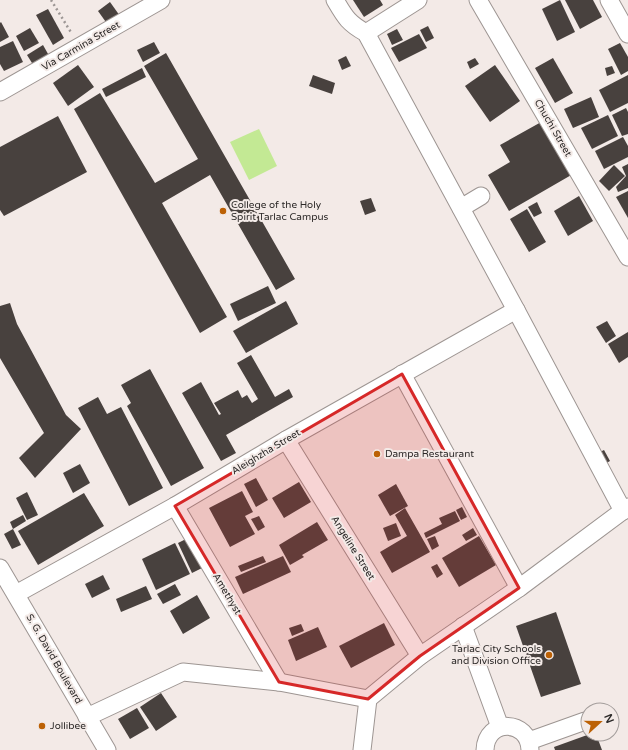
<svg xmlns="http://www.w3.org/2000/svg" width="628" height="750" viewBox="0 0 628 750" font-family="'Varela Round',sans-serif">
	<rect width="100%" height="100%" fill="#f3eae7"/>
	<polygon fill="#c3e994" points="259,129 277,166 249,180 230,142"/>
	<g fill="#48413e">
		<polygon points="353,0 380,0 383,5 364,17"/>
		<polygon points="560,0 575,32 557,41 542,9"/>
		<polygon points="565,0 593,0 602,17 580,29"/>
		<polygon points="110,2 120,16 108,25 98,11"/>
		<polygon points="48,9 64,38 53,45 36,15"/>
		<polygon points="1,22 9,37 0,42 0,23"/>
		<polygon points="428,26 434,38 426,42 420,30"/>
		<polygon points="30,28 39,43 24,51 16,36"/>
		<polygon points="397,29 403,40 392,45 387,34"/>
		<polygon points="419,34 427,48 399,62 391,48"/>
		<polygon points="13,41 23,62 4,71 0,64 0,47"/>
		<polygon points="154,42 160,53 143,62 137,50"/>
		<polygon points="620,43 628,57 628,71 621,75 608,49"/>
		<polygon points="43,45 52,61 37,71 27,55"/>
		<polygon points="166,53 295,279 276,290 210,175 162,203 227,317 200,333 74,109 100,93 155,183 198,159 144,66"/>
		<polygon points="346,56 351,66 342,70 338,60"/>
		<polygon points="475,58 479,64 470,69 467,62"/>
		<polygon points="553,58 573,93 555,103 535,68"/>
		<polygon points="78,65 94,87 68,106 53,83"/>
		<polygon points="495,65 520,101 490,122 465,86"/>
		<polygon points="612,66 615,73 607,76 605,68"/>
		<polygon points="142,68 146,77 106,97 102,89"/>
		<polygon points="313,75 335,83 332,94 309,86"/>
		<polygon points="628,75 628,103 610,112 599,90"/>
		<polygon points="591,97 599,117 573,128 564,109"/>
		<polygon points="626,108 628,112 628,134 622,136 612,115"/>
		<polygon points="608,115 618,136 592,149 581,128"/>
		<polygon points="58,116 87,172 4,216 0,210 0,147"/>
		<polygon points="543,121 573,174 509,211 488,175 510,162 500,145"/>
		<polygon points="623,137 628,146 628,157 604,169 595,151"/>
		<polygon points="628,164 628,188 618,192 616,187 626,176 622,167"/>
		<polygon points="614,165 625,176 609,191 599,181"/>
		<polygon points="628,191 628,218 616,197"/>
		<polygon points="579,196 593,221 568,236 554,211"/>
		<polygon points="371,198 376,211 365,215 360,201"/>
		<polygon points="537,202 542,213 534,217 528,207"/>
		<polygon points="527,209 546,242 529,252 510,219"/>
		<polygon points="268,286 276,303 238,321 230,304"/>
		<polygon points="286,301 298,324 246,353 233,331"/>
		<polygon points="10,303 17,324 66,415 81,429 35,478 19,458 44,433 0,358 0,306"/>
		<polygon points="607,321 616,336 606,343 596,327"/>
		<polygon points="628,332 628,357 619,363 608,344"/>
		<polygon points="251,355 275,397 289,389 293,397 226,435 236,453 221,461 182,393 201,382 219,415 221,414 214,403 238,390 242,398 247,395 252,403 258,399 237,363"/>
		<polygon points="150,369 204,468 171,486 127,406 131,403 121,385"/>
		<polygon points="98,397 107,414 121,407 163,488 129,506 78,408"/>
		<polygon points="604,450 610,461 601,466 596,454"/>
		<polygon points="80,464 90,483 73,493 63,473"/>
		<polygon points="256,478 268,500 256,507 244,484"/>
		<polygon points="299,482 311,502 284,518 272,498"/>
		<polygon points="396,484 408,506 390,516 378,495"/>
		<polygon points="242,491 253,512 245,516 255,534 230,547 209,508"/>
		<polygon points="27,492 38,515 27,520 16,498"/>
		<polygon points="84,493 104,526 38,565 18,531"/>
		<polygon points="462,507 467,517 461,520 456,510"/>
		<polygon points="405,508 430,552 392,573 380,552 407,536 395,515"/>
		<polygon points="455,511 460,521 426,538 424,533 442,524 439,518"/>
		<polygon points="23,515 26,521 13,529 10,522"/>
		<polygon points="259,516 265,527 258,531 251,519"/>
		<polygon points="317,522 328,540 302,555 304,557 290,565 279,545"/>
		<polygon points="396,523 401,536 388,541 383,528"/>
		<polygon points="473,528 477,535 466,541 462,535"/>
		<polygon points="13,529 21,545 12,549 4,534"/>
		<polygon points="435,536 439,546 432,550 427,539"/>
		<polygon points="479,536 496,565 459,587 442,558"/>
		<polygon points="188,538 202,568 192,573 178,543"/>
		<polygon points="175,543 190,574 156,590 142,559"/>
		<polygon points="263,556 266,562 241,572 238,566"/>
		<polygon points="283,556 291,572 243,594 235,577"/>
		<polygon points="437,564 443,574 437,578 431,567"/>
		<polygon points="103,575 110,589 92,598 85,584"/>
		<polygon points="175,584 181,595 163,604 157,594"/>
		<polygon points="146,586 152,599 121,612 116,599"/>
		<polygon points="197,595 210,618 183,634 170,611"/>
		<polygon points="556,612 581,684 541,697 516,626"/>
		<polygon points="384,623 395,645 351,668 339,646"/>
		<polygon points="301,624 304,631 292,636 289,628"/>
		<polygon points="318,627 327,647 296,661 288,640"/>
		<polygon points="161,693 177,717 156,731 140,707"/>
		<polygon points="137,708 149,728 130,739 118,719"/>
		<polygon points="590,734 596,734 602,750 555,750 554,747"/>
	</g>
	<g fill="none" stroke-linecap="round" stroke-linejoin="round">
		<defs>
			<g id="minor">
				<path d="M335,0C345,17 348,23 366,33L516,310L623,511"/>
				<polyline points="478,0 628,257"/>
				<polyline points="609,0 628,34"/>
				<polyline points="366,33 418,0"/>
				<polyline points="0,92 161,0"/>
				<polyline points="461,208 481,196"/>
				<polyline points="402,374 519,588"/>
				<polyline points="286,440 420,656"/>
				<polyline points="175,506 279,682"/>
				<polyline points="0,568 107,750"/>
				<polyline points="16,594 175,506 286,440 516,310"/>
				<polyline points="463,626 500,727"/>
				<polyline points="87,717 183,672 279,682 368,699 420,656 519,588 628,507"/>
				<polyline points="529,741 585,721"/>
				<polyline points="362,750 368,699"/>
				<path d="M485,750C486,718 529,719 530,750"/>
			</g>
		</defs>
		<use href="#minor" stroke="#9d9592" stroke-width="19"/>
		<polyline stroke="#9c9694" stroke-width="2.5" stroke-dasharray="2 3" stroke-linecap="butt" points="51,0 72,34"/>
		<use href="#minor" stroke="#fff" stroke-width="17"/>
	</g>
	<path fill="#d62828" fill-opacity="0.2" stroke="#d62828" stroke-width="3" stroke-linejoin="round" d="M402,374L519,588L420,656L368,699L279,682L175,506Z"/>
	<g fill="#bc6105" stroke="#f3eae7" stroke-width="1.5">
		<circle cx="223" cy="211" r="4"/>
		<circle cx="377" cy="454" r="4"/>
		<circle cx="549" cy="655" r="4"/>
		<circle cx="42" cy="726" r="4"/>
	</g>
	<g text-anchor="middle" dominant-baseline="central" stroke-width="4" stroke-linejoin="round" paint-order="stroke">
		<g font-size="10" fill="#2c2928" stroke="#f3eae7">
			<text transform="translate(81 46) rotate(-30)">Via Carmina Street</text>
			<text transform="translate(553 128) rotate(60)">Chuchi Street</text>
			<text transform="translate(266 452) rotate(-31)">Aleighzha Street</text>
			<text transform="translate(353 548) rotate(58)">Angeline Street</text>
			<text transform="translate(227 594) rotate(59)">Amethyst</text>
			<text transform="translate(54 659) rotate(60)">S. G. David Boulevard</text>
		</g>
		<g font-size="10" fill="#2c2928" stroke="#f3eae7" text-anchor="start">
			<text x="231" y="205">College of the Holy<tspan x="231" dy="12">Spirit Tarlac Campus</tspan></text>
			<text x="385" y="454">Dampa Restaurant</text>
			<text x="541" y="649" text-anchor="end">Tarlac City Schools<tspan x="541" dy="12">and Division Office</tspan></text>
			<text x="50" y="726">Jollibee</text>
		</g>
	</g>
	<g transform="translate(600 722) rotate(69)"><circle r="19" fill="#f3eae7" stroke="#a39d9b"/>
	<path d="M0-3L7 15L0 10L-7 15Z" fill="#bc6105"/>
	<text y="-6" font-size="11" font-weight="bold" text-anchor="middle" fill="#2c2928">N</text>
	</g>
</svg>
